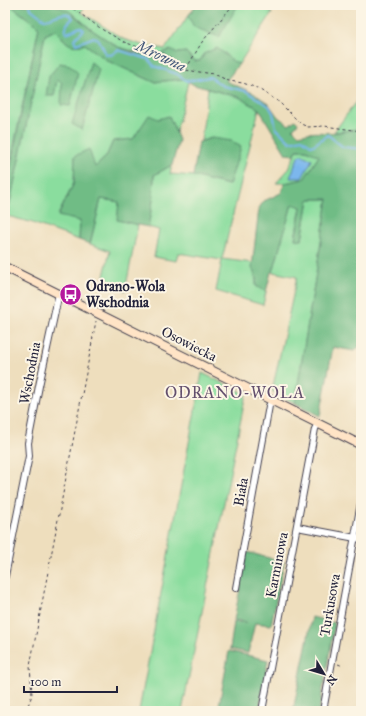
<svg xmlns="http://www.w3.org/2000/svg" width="366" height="716" viewBox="0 0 366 716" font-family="'IM FELL Great Primer',serif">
	<rect width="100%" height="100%" fill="#fcf5e5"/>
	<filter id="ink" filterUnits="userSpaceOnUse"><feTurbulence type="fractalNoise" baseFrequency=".025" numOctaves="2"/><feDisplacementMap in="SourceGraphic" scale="8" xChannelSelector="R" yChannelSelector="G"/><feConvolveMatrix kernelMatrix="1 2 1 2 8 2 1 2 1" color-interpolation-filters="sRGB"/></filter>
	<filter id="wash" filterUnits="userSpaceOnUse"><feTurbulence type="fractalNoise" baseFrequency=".012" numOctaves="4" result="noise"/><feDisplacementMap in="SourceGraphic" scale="16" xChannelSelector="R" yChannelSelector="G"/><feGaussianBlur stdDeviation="0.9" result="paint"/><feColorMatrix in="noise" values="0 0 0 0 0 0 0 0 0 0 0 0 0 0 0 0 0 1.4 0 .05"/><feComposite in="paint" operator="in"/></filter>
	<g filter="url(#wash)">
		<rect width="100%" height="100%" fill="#eedebd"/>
		<g fill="#8add9e" stroke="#56806c" fill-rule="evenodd">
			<polygon points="5,5 10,5 39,27 11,159 5,158"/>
			<polygon points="60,5 86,5 81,12 123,39 142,45 165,49 196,5 260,5 272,13 239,64 229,60 225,53 202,57 200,61 194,61 186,52 178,53 170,51 153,56 118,47 92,30 75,15 58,7"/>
			<path d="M55,30C66,41 68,49 85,44L108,61L154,82L184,79L188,82L176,133L169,116L133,139L113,141L106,157L95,167L75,156L74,183L58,215L80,221L79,240L30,222L7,216L45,35ZM91,62L82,130L73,124Z"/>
			<path d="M208,89L239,97L259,109L222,259L253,263C252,271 257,278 256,286L266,292L263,305L216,291L222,260L178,253L176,261L154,257L159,230L148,227L153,200L154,175L172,165L170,174L193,176L228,185L212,138L201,141Z"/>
			<polygon points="361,95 361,129 334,132"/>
			<polygon points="297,150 306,150 319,156 304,179 285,183 276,183 287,171"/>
			<polygon points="101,199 120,202 118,220 138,225 125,291 104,276 110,251 90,244"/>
			<polygon points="309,199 328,199 295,403 272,391 297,277 273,272 292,204 301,207 295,238 302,240"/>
			<polygon points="202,373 246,394 182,711 139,711"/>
		</g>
		<g fill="#6fbc85" stroke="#486f60">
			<path d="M10,5H55L69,11L92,30L118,47L135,53L153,56L170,50L178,53L186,52L194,61H200L205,53L217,48C226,54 229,60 239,64L226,81L253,93L268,103L278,117L289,125L295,120L298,123L293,129L299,135C316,130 323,134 339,132C347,131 353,129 361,129V338L359,347L354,351L333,347L320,416L295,403L328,199H309L302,240L295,239L301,207L292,204L273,272H271L266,292L256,286V278L252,267L259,208L264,201L281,193L285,183L304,179L319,156L306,150H297L294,155L286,154L259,109L239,97L194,85L184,79L154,82L108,61L85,44C67,49 67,41 55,30L45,35L5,227V192L39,27Z"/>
			<polygon points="196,5 235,5 237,7 219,37 194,27 188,16"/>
			<polygon points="91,62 99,69 82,130 72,124"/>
			<polygon points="60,63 70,65 78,73 70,106 61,105 62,83 57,80 54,96 46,96 49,76"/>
			<polygon points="149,115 158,119 169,116 179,140 172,165 154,175 153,200 148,227 117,220 119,202 101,199 90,244 79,240 80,221 58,216 74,183 75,156 89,149 95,167 106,157 113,141 133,139"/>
			<polygon points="212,138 232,141 241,147 229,185 193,176 199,142"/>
			<polygon points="247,552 284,562 271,625 255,623 248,653 230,649 234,622 246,622 234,620"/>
			<polygon points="312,617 335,623 319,711 293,711"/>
			<polygon points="229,651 268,660 259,711 218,711"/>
		</g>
		<polygon fill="#7bb7ed" stroke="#4e6c94" points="300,155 303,155 312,160 302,178 290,178 298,157"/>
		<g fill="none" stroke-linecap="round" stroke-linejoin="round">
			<path stroke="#7bb7ed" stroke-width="2" d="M30,5L31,9L44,19C54,19 64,8 73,18L67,24L65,32L67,33L80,27L84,30L74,39L76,44L94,37L99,40L106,54L111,55L118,50L148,59L154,66L177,74L187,81L210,77L223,86L246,91L269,106L273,113L276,128L290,142L302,139L312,146L328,135L343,147L361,149"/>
		</g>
	</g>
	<g filter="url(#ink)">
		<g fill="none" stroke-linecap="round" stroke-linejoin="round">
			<defs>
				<g id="street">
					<polyline points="297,527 361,539"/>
					<polyline points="5,576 29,456 28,443 39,386 59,293"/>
					<polyline points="236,588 269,406 272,400"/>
					<polyline points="262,711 315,429 318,423"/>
					<polyline points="323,711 361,503"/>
				</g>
				<polyline id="secondary" points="5,267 361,445"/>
			</defs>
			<use href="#street" stroke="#413e4e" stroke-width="8"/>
			<use href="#secondary" stroke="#413e4e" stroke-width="10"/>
			<g stroke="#413e4e" stroke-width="1" stroke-dasharray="3 3" stroke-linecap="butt">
				<polyline points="68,5 103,30 124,42 152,52 163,53 173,59 175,64 185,70 214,74 229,81 243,83 257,88 279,102 301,124 308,127 324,126 361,131"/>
				<polyline points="186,69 202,42 233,5"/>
				<polyline points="338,664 343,666"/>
				<polyline points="26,711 32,695 30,666 96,321"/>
			</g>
			<use href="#street" stroke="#fff" stroke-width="6"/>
			<use href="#secondary" stroke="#ffe4c6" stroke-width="8"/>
		</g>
	</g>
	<defs>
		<symbol id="bus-disc" viewBox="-11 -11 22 22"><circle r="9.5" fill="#b5179e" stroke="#fcf5e5"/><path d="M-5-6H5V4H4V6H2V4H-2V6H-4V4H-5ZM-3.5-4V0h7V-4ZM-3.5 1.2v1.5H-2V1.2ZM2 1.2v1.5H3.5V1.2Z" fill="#fff"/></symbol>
	</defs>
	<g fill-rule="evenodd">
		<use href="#bus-disc" x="58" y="282" width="25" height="25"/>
	</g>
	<g text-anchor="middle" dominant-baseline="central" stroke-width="4" stroke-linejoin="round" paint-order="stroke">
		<g font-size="14" font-weight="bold" fill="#22223b" stroke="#fcf5e5" text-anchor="start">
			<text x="86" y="286">Odrano-Wola<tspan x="86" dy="16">Wschodnia</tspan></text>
		</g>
		<g font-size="14" fill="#22223b" stroke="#fcf5e5">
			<text transform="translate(189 344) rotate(27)">Osowiecka</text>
			<text transform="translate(30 373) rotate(-79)">Wschodnia</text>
			<text transform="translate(241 492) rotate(-80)">Biała</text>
			<text transform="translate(277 565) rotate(-79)">Karminowa</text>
			<text transform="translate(330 605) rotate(-80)">Turkusowa</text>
		</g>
		<g font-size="15" font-style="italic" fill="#415679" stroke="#fcf5e5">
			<text transform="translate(161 56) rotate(25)">Mrowna</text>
		</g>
		<g font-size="16" letter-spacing="1" fill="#64506e" stroke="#fcf5e5">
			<text x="235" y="392">ODRANO-WOLA</text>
		</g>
	</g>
	<rect width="366" height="716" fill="none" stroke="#fcf5e5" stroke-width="20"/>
	<g transform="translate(324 674) rotate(128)" stroke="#fcf5e5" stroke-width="3" paint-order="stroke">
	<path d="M0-3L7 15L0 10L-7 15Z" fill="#22223b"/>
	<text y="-6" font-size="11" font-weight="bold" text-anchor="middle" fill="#22223b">N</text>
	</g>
	<path d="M24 686v6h93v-6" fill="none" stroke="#22223b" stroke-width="2"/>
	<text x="30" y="686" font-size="12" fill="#22223b" stroke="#fcf5e5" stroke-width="3" paint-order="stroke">100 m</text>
</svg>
